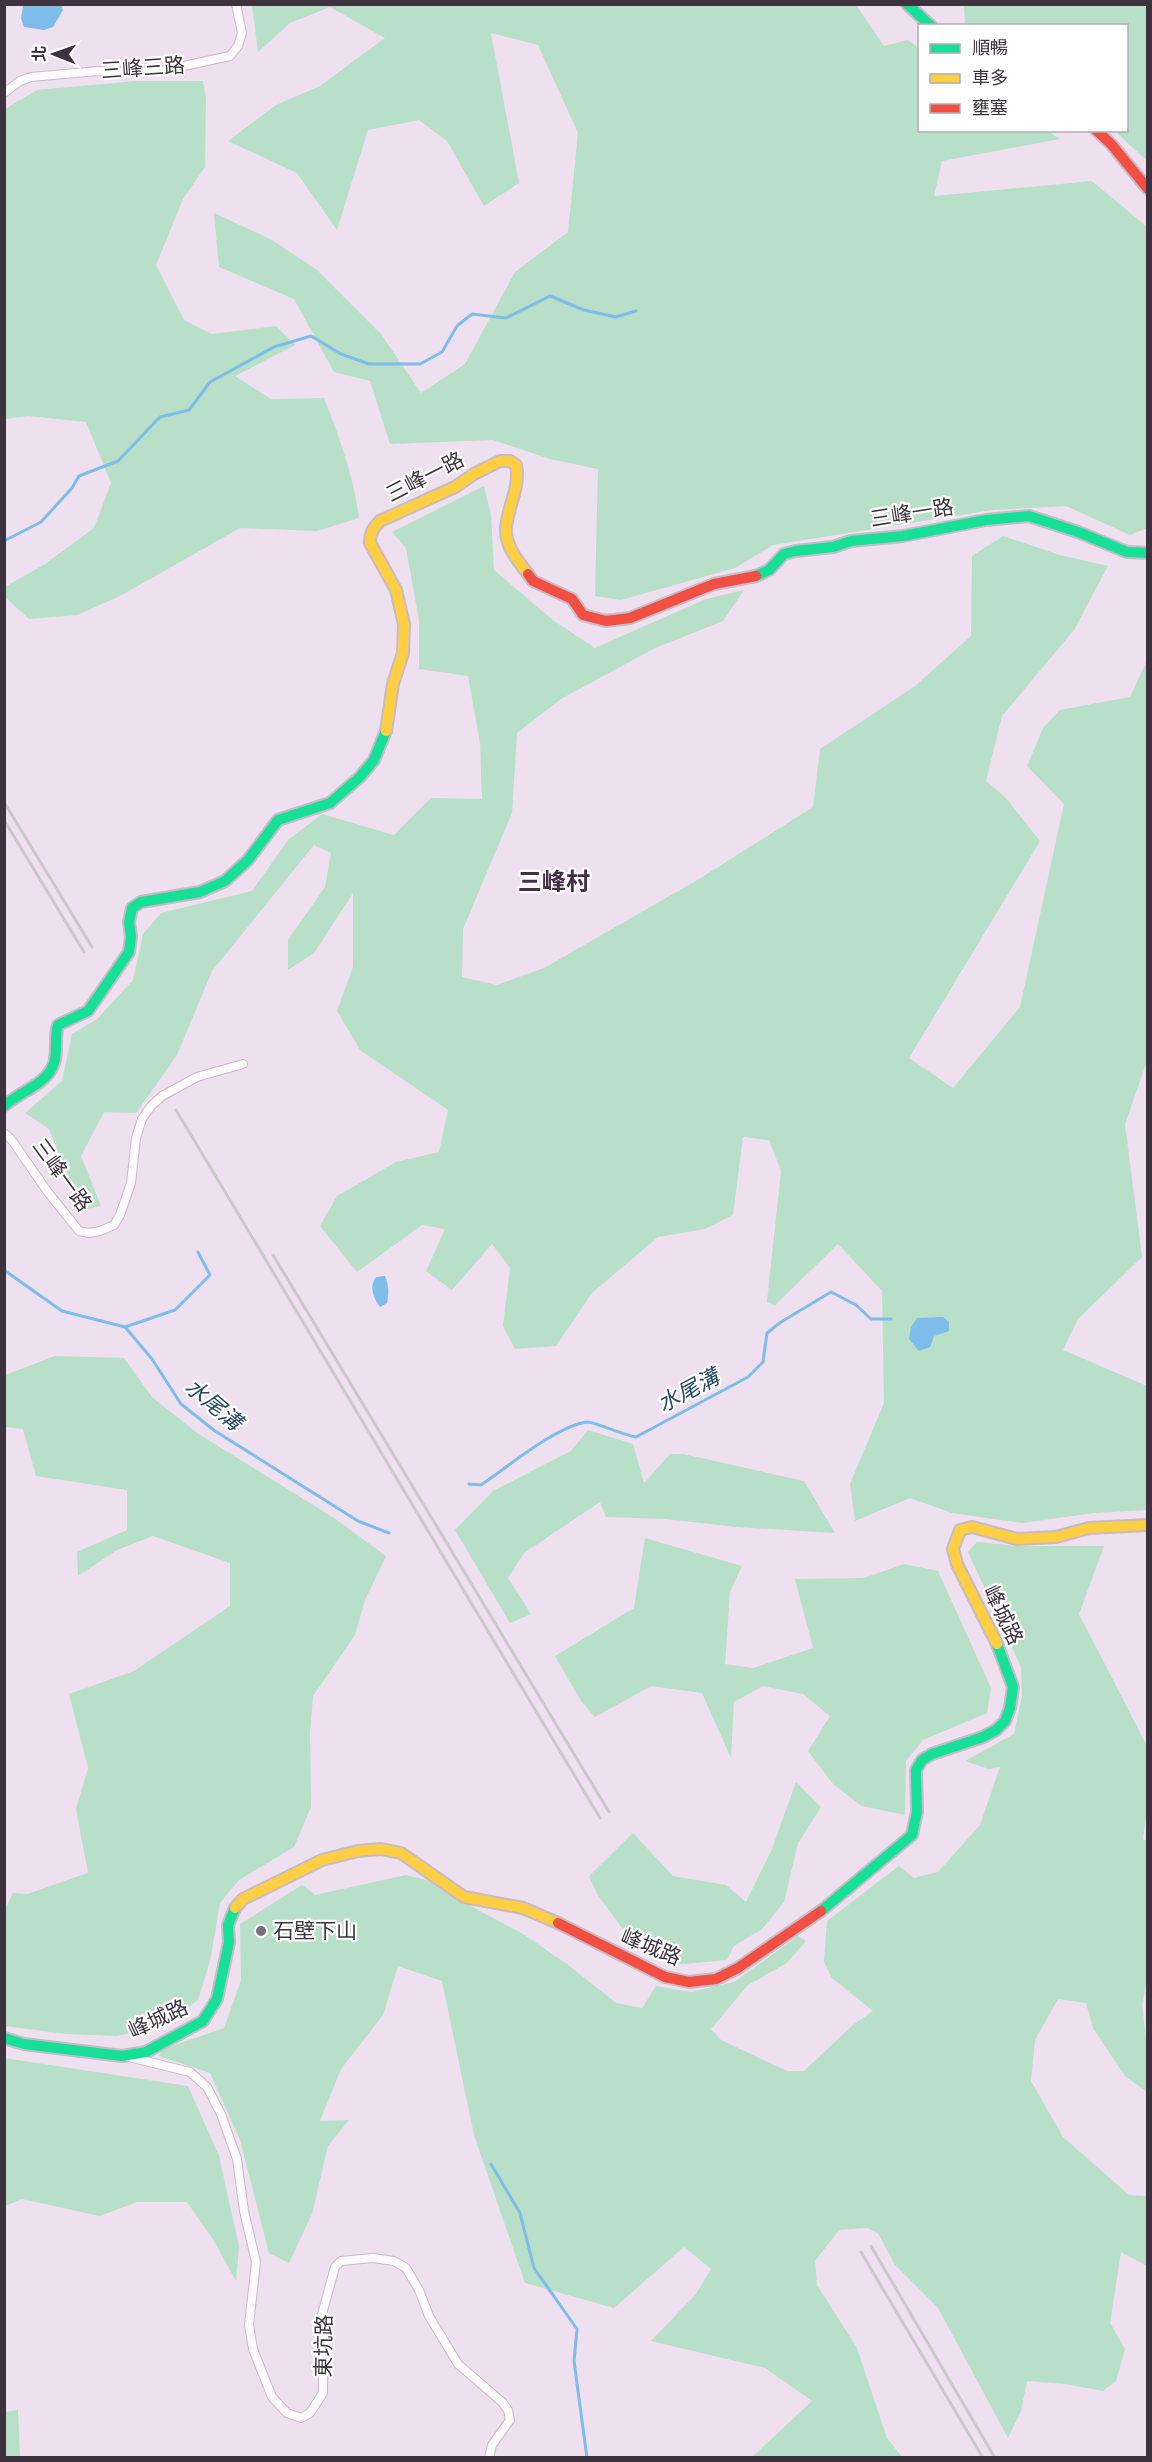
<svg xmlns="http://www.w3.org/2000/svg" width="1152" height="2462" viewBox="0 0 1152 2462" font-family="Jost,'Noto Sans TC',sans-serif">
	<rect width="100%" height="100%" fill="#eee0ef"/>
	<g fill="#b8dfc8">
		<polygon points="252,5 856,5 884,46 908,40 919,48 920,130 1048,131 1060,139 942,161 934,196 1092,181 1147,227 1147,528 1130,535 1066,506 992,510 773,545 735,568 621,600 595,596 598,469 550,459 493,440 390,444 370,381 334,372 294,299 219,267 214,213 272,240 317,270 381,334 421,393 465,364 515,272 568,232 578,133 538,45 491,33 519,183 484,206 447,141 419,120 368,130 337,230 297,173 228,141 276,105 320,86 385,38 330,7 290,23 258,52"/>
		<polygon points="964,5 1147,5 1147,161 1115,131 1126,130 1126,26 965,25"/>
		<path d="M136,81H203L206,97L205,167L183,199L156,265L184,320L211,334L276,326L295,345L235,376L271,399L324,398C340,438 353,475 359,518L317,531L240,528L120,596L77,615L29,619L5,597V587L45,564L94,528L111,483L86,422L28,416L5,419V109L37,90Z"/>
		<polygon points="484,486 491,515 494,570 554,621 595,648 706,599 744,590 723,621 655,648 561,699 517,733 512,813 463,929 462,977 497,985 544,968 699,879 813,807 820,749 915,686 971,636 972,556 1003,536 1060,555 1108,566 1074,630 1002,716 986,781 1006,798 1040,841 909,1058 953,1088 1020,1007 1064,804 1027,766 1043,728 1060,710 1130,697 1147,660 1147,1061 1125,1124 1142,1257 1078,1319 1063,1350 1147,1386 1147,1510 1094,1513 1022,1523 952,1513 910,1498 855,1521 850,1484 884,1403 882,1291 838,1244 775,1305 767,1302 781,1171 769,1140 743,1137 733,1215 705,1229 658,1237 592,1293 556,1346 515,1349 503,1326 510,1268 492,1244 452,1290 426,1271 445,1229 422,1225 357,1272 320,1226 337,1196 396,1162 439,1152 448,1110 360,1050 337,1011 353,967 353,893 314,953 288,970 288,940 325,887 331,853 314,845 212,971 177,1055 136,1113 104,1112 81,1156 101,1206 82,1210 49,1129 25,1113 62,1081 72,1034 97,1019 133,980 143,934 161,913 252,891 288,840 322,814 394,835 431,798 482,799 480,743 468,676 419,669 419,620 406,548 392,532"/>
		<polygon points="55,1356 124,1358 152,1397 197,1433 334,1518 386,1556 365,1600 355,1635 313,1696 310,1733 311,1807 294,1847 239,1880 220,1903 210,1961 198,2000 162,2026 117,2036 66,2034 5,2026 5,1909 13,1893 27,1894 88,1873 76,1809 88,1768 69,1694 134,1671 230,1606 230,1563 153,1536 117,1550 78,1576 77,1552 127,1530 127,1490 36,1476 23,1429 5,1427 5,1375"/>
		<polygon points="588,1430 633,1444 644,1483 670,1454 683,1454 804,1481 835,1533 737,1527 666,1519 606,1517 600,1502 524,1553 508,1578 531,1614 510,1623 455,1530 493,1491 571,1451"/>
		<polygon points="645,1538 742,1566 730,1592 725,1664 753,1668 813,1648 795,1579 864,1578 904,1564 938,1571 991,1688 987,1713 923,1740 906,1761 905,1815 862,1806 833,1784 808,1751 830,1716 803,1694 763,1686 734,1702 731,1758 702,1693 651,1686 595,1717 581,1701 555,1656 634,1608"/>
		<polygon points="977,1542 1019,1546 1104,1546 1079,1614 1147,1746 1148,1802 1143,1839 1148,1842 1148,1975 1142,2005 1147,2046 1147,2092 1125,2076 1093,2028 1086,2003 1058,1999 1035,2040 1031,2081 1063,2137 1129,2195 1147,2196 1147,2266 1121,2252 1110,2323 1125,2349 1116,2381 1103,2391 1065,2384 1027,2381 1021,2411 1008,2438 938,2308 895,2265 878,2233 867,2228 839,2230 815,2261 817,2285 857,2348 887,2438 902,2457 752,2457 812,2401 765,2368 651,2341 696,2294 711,2269 684,2247 614,2308 525,2283 474,2135 442,1981 398,1966 383,2015 341,2069 320,2121 349,2120 328,2146 312,2214 289,2263 269,2253 240,2140 210,2073 159,2056 163,2049 224,2028 241,1980 240,1924 302,1885 315,1895 406,1875 434,1882 467,1904 523,1934 567,1964 616,2003 642,2008 656,1986 691,1992 734,1982 798,1936 806,1941 787,1963 748,1985 711,2029 721,2040 787,2071 804,2071 853,2025 873,2011 832,1978 824,1962 827,1921 899,1866 914,1878 938,1872 980,1825 1000,1767 989,1769 965,1761 1014,1734 1022,1696 1021,1667 968,1552"/>
		<polygon points="796,1782 821,1807 798,1843 784,1902 762,1929 734,1946 727,1960 674,1965 625,1932 597,1894 589,1876 633,1833 673,1876 726,1885 746,1902 772,1849"/>
		<polygon points="4,2058 188,2086 219,2156 239,2246 236,2281 214,2241 187,2202 137,2202 100,2216 22,2199 5,2206"/>
		<polygon points="18,2410 20,2457 5,2457 5,2412"/>
	</g>
	<g fill="#7ebcea">
		<polygon points="31,4 61,5 63,10 53,27 44,30 24,27 21,18 23,6"/>
		<path d="M385,1276C389,1286 389,1292 387,1303L380,1307C373,1298 369,1286 376,1277Z"/>
		<polygon points="943,1317 949,1322 949,1331 934,1336 930,1347 919,1351 909,1339 911,1327 917,1318"/>
	</g>
	<g fill="none" stroke-linecap="round" stroke-linejoin="round">
		<g stroke="#7ebcea" stroke-width="3">
			<polyline points="4,541 41,522 72,488 79,476 118,461 160,417 189,410 210,382 274,347 311,336 341,354 369,364 420,364 442,352 457,326 472,314 506,318 550,296 584,310 616,317 636,311"/>
			<polyline points="4,1270 62,1311 125,1327 152,1359 181,1404 215,1431 358,1521 389,1533"/>
			<polyline points="125,1327 175,1310 210,1275 198,1252"/>
			<path d="M469,1484L481,1485C506,1468 559,1424 588,1422C594,1422 624,1435 636,1437L748,1377L763,1362L767,1333L781,1322L831,1292L856,1305L871,1319H891"/>
			<polyline points="491,2164 520,2213 534,2268 577,2329 574,2361 587,2458"/>
		</g>
		<defs>
			<g id="street">
				<polyline points="4,93 20,81 31,77 98,71 133,72 165,70 230,56 238,46 242,33 236,4"/>
				<polyline points="4,1133 11,1139 47,1191 79,1231 89,1233 100,1231 114,1225 120,1215 131,1183 136,1138 142,1119 151,1106 162,1096 197,1077 243,1064"/>
				<polyline points="129,2057 190,2072 207,2087 221,2114 237,2159 244,2211 256,2262 249,2325 253,2349 272,2397 287,2413 301,2418 310,2413 323,2393 322,2314 335,2267 341,2261 373,2258 394,2261 406,2268 419,2290 429,2316 458,2364 502,2402 508,2410 510,2420 492,2445 489,2458"/>
			</g>
			<g id="fast">
				<polyline points="907,4 931,26"/>
				<polyline points="756,576 769,570 784,554 796,551 833,547 851,541 903,536 986,520 1029,516 1078,532 1127,552 1148,553"/>
				<path d="M4,1106C20,1091 47,1085 54,1063C58,1051 54,1037 58,1025L88,1011L129,952L131,937L129,922L132,908L141,902L200,892L225,881L248,860L278,820L330,803L360,777L374,760L386,731"/>
				<polyline points="821,1911 912,1835 917,1812 916,1770 922,1760 932,1754 983,1737 996,1730 1005,1721 1010,1708 1013,1687 997,1644"/>
				<polyline points="4,2038 24,2044 122,2056 146,2052 203,2021 217,1999 229,1942 228,1925 235,1908"/>
			</g>
			<g id="slow">
				<path d="M386,731L393,684L403,653L404,624L396,590L370,543C370,533 373,528 380,521L455,487L474,474L500,461H510L516,465C521,488 506,509 506,531C506,547 519,562 528,574"/>
				<polyline points="997,1644 957,1564 953,1549 960,1530 972,1527 1017,1539 1056,1537 1089,1528 1148,1525"/>
				<polyline points="235,1908 243,1899 322,1860 358,1851 381,1849 401,1853 464,1897 523,1908 558,1923"/>
			</g>
			<g id="jam">
				<polyline points="1096,130 1111,144 1148,189"/>
				<polyline points="528,574 533,581 572,599 583,615 606,621 630,618 714,584 756,576"/>
				<polyline points="558,1923 665,1977 689,1982 716,1979 738,1968 821,1911"/>
			</g>
		</defs>
		<use href="#street" stroke="#c6bbc6" stroke-width="10"/>
		<use href="#fast" stroke="#c6bbc6" stroke-width="14"/>
		<use href="#slow" stroke="#c6bbc6" stroke-width="14"/>
		<use href="#jam" stroke="#c6bbc6" stroke-width="14"/>
		<use href="#street" stroke="#fcfafd" stroke-width="8"/>
		<use href="#fast" stroke="#16e098" stroke-width="10"/>
		<use href="#slow" stroke="#ffcf43" stroke-width="10"/>
		<use href="#jam" stroke="#f24e42" stroke-width="10"/>
		<g stroke="#cbc7cb" stroke-width="3">
			<polyline points="4,802 92,947"/>
			<polyline points="4,820 84,952"/>
			<polyline points="176,1110 600,1818"/>
			<polyline points="273,1255 609,1812"/>
			<polyline points="871,2246 995,2458"/>
			<polyline points="861,2252 983,2458"/>
		</g>
	</g>
	<circle fill="#7b6f7b" stroke="#fff" stroke-width="2" cx="261" cy="1931" r="6"/>
	<g text-anchor="middle" dominant-baseline="central" stroke-width="4.5" stroke-linejoin="round" paint-order="stroke">
		<g font-size="21" fill="#3d323d" stroke="#fff">
			<text transform="translate(143 68) rotate(-4)">三峰三路</text>
			<text transform="translate(425 477) rotate(-27)">三峰一路</text>
			<text transform="translate(912 513) rotate(-9)">三峰一路</text>
			<text transform="translate(62 1175) rotate(54)">三峰一路</text>
			<text transform="translate(1003 1615) rotate(64)">峰城路</text>
			<text transform="translate(651 1947) rotate(22)">峰城路</text>
			<text transform="translate(158 2019) rotate(-25)">峰城路</text>
			<text transform="translate(324 2346) rotate(-89)">東坑路</text>
		</g>
		<g font-size="21" fill="#3d323d" stroke="#fff" text-anchor="start">
			<text x="273" y="1931">石壁下山</text>
		</g>
		<g font-size="22" font-style="italic" fill="#244a64" stroke="#fff">
			<text transform="translate(688 1390) rotate(-28)">水尾溝</text>
			<text transform="translate(214 1404) rotate(40)">水尾溝</text>
		</g>
		<g font-size="24" font-weight="bold" fill="#432e43" stroke="#fff">
			<text x="554" y="881">三峰村</text>
		</g>
	</g>
	<rect width="1152" height="2462" fill="none" stroke="#3d323d" stroke-width="12"/>
	<rect x="918" y="24" width="210" height="108" fill="#ffffff" stroke="#b1adb1" stroke-width="1.5"/>
	<rect x="930" y="44" width="30" height="9" fill="#16e098" stroke="#b1adb1" stroke-width="1.5"/>
	<text x="972" y="54" font-size="18" fill="#3d323d">順暢</text>
	<rect x="930" y="74" width="30" height="9" fill="#ffcf43" stroke="#b1adb1" stroke-width="1.5"/>
	<text x="972" y="84" font-size="18" fill="#3d323d">車多</text>
	<rect x="930" y="104" width="30" height="9" fill="#f24e42" stroke="#b1adb1" stroke-width="1.5"/>
	<text x="972" y="114" font-size="18" fill="#3d323d">壅塞</text>
	<g transform="translate(54 54) rotate(271)" stroke="#ffffff" stroke-width="4.5" paint-order="stroke">
	<path d="M0-4.5L10 22L0 15L-10 22Z" fill="#3d323d"/>
	<text y="-9" font-size="16" font-weight="bold" text-anchor="middle" fill="#3d323d">北</text>
	</g>
</svg>
